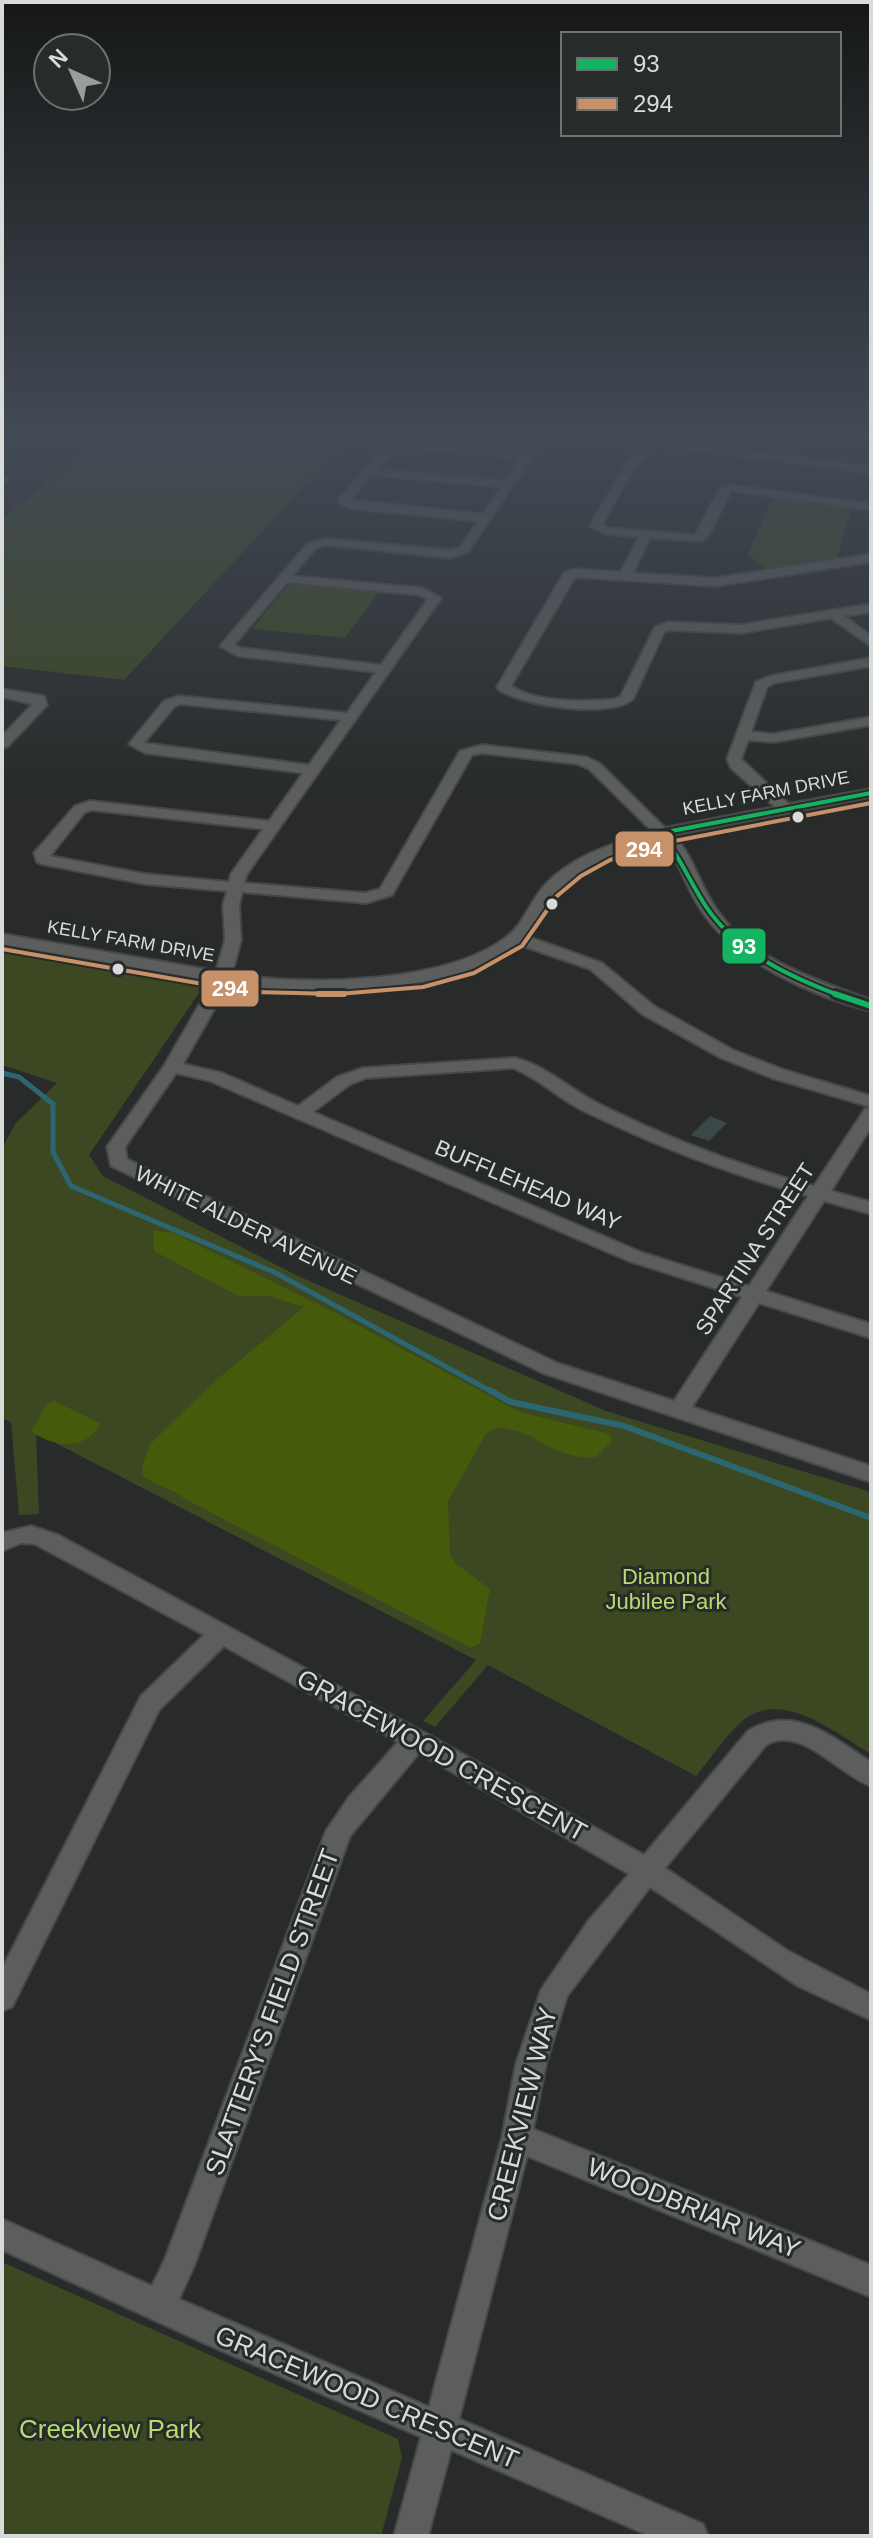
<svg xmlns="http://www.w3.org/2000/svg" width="873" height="2538" viewBox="0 0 873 2538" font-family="Helvetica,sans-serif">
	<rect width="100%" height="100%" fill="#282b2a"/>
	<g fill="#3b4822">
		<polygon points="101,439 348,439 124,680 2,666 2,516 6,516"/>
		<polygon points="773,497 852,507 836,561 768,571 747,555"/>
		<polygon points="290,583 379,592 345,638 252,629"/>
		<path d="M2,951L203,987L89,1155L103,1176L298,1276L606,1411L871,1492V1754C835,1733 780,1686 740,1723C724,1738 710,1759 696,1776L488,1665L435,1727L423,1721L476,1660L36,1433L39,1514L19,1515L11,1422L2,1418V1148L16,1123L57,1083L2,1065Z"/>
		<polygon points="2,2262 398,2439 402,2458 381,2536 2,2536"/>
	</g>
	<g fill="#455a0b">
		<path d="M153,1230L174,1233L326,1308L520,1412L610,1434L612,1441L596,1457C572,1460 549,1448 530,1436C521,1431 508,1430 498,1427L486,1434L448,1501L450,1555L455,1563L490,1589L480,1643L471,1648L183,1498C175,1489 156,1486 143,1476L142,1467L150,1444L214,1382L304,1307L268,1296H238L154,1251Z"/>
		<path d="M54,1401L100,1423C88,1452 51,1447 31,1431L47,1404Z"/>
	</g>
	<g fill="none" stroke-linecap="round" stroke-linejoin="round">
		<polyline stroke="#2c6670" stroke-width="5" points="2,1073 19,1077 53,1104 53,1152 71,1186 276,1273 492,1392"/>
		<polyline stroke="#2c6670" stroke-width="6" points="489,1390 511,1402 624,1426 871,1518"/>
	</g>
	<polygon fill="#3a4847" points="710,1116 727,1123 709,1141 691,1135"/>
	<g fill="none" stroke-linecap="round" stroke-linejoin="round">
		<defs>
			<g id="minor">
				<polygon points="2,439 56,439 42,446 2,443"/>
				<path d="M534,439H544L468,552L450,558L327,545L316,548L292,576L422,588L441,598L247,874L244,883L365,893L380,889L460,751L482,745L586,757L599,763L665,828L775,807L731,768L727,759L756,682L770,676L871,658V666L774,683L767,687L751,732L774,734L871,717V725L774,742L748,740L741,759L789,804L871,789V797L673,835C694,856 700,887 717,910C751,960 817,980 871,1000V1011C815,997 736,962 703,913C686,889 680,859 659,839C586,862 569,872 526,936L602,963L654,1006L733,1050L784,1070L871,1096V1107L772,1078L721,1058L642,1014L590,969L517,944C503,952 489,962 474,968C406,993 301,996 229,983L183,1064L222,1073L298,1106L337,1077L363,1068L515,1058C547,1066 572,1091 601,1105C670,1139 740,1166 814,1186L865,1109L871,1108V1127L831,1191L871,1202V1214L824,1201L766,1291L871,1324V1338L759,1303L692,1407L871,1466V1482L543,1373L111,1166L107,1147L164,1066L213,981L2,944V934L216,971L225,940L223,905L227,891L145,884L42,864L37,862L34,853L75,806L90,801L269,821L303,773L145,753L129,744L164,701L179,696L347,713L376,672L238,656L220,646L308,543L327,539L450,550L460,548L478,521L353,509L339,503V499L387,444L398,441L525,452ZM398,447L521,458L505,481L376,469ZM371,475L501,487L483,514L350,500ZM287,582L419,595L428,599L381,665L241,648L234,645ZM180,704L341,720L309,765L144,743L174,707ZM482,753L578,764L589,769L652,831C613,844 572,855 544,886C531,900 524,923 509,935C450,984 305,986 232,974L241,940L239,905L242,892L366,903L392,895L472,755ZM92,810L263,829L231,874L229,882L145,874L50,856L85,812ZM513,1068C538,1078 558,1098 582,1110C656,1146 729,1174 808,1196L749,1286L643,1253L313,1112L349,1085L366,1078ZM176,1073L210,1081L629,1261L742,1297L674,1401L557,1363L127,1159L125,1147Z"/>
				<path d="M649,439L784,456L793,439H803L794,457L871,467V473L653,445L635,466L602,525L608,528L695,535L720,488L730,485L871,504V510L731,491L708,536L701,541L650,538L633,573L715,578L871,554V562L715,586L575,577L511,686C538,703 584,702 615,699L621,696L655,627L668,622L741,625L871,604V612L844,616L871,636V646L831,618L741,633L670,630L664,632L633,699C610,719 524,706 499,690L497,687L564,573L573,569L621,572L639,537L605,534L590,526L625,465Z"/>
				<polygon points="2,475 7,478 6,481 2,482"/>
				<polygon points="2,689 44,696 47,705 7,747 2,748 2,736 33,704 2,697"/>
				<path d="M31,1526L58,1535L425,1733L644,1855L748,1731C794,1703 832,1737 871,1762V1786C839,1775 800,1724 766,1745L665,1868L788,1951L871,1994V2020L798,1986L650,1887L567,1996L546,2064L533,2129L871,2265V2297L527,2156L459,2419L703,2524L708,2536H650L451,2450L428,2536H394L421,2437L204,2343L2,2250V2219L152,2286L165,2259L326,1831L349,1797L398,1742L224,1646L159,1710L12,2007L2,2011V1969L141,1696L204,1635L35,1544L21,1543L2,1551V1533ZM419,1753L629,1874L589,1920L541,1990L516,2064L502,2137L429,2407L179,2299L194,2266L350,1836Z"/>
			</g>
		</defs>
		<use href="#minor" stroke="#454846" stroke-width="4"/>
		<use href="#minor" fill="#5c5e5d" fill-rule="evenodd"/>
		<defs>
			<g id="bus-1-far1">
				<path d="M661,833C680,856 690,883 707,908C738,953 790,977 841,996"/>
				<polyline points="661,833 871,793"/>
			</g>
			<polyline id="bus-1" points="835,994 871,1006"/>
			<polyline id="bus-2-far1" points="2,949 249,992 338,994 423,987 474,973 522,946 557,896 581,876 610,860 664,843 871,803"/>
			<polyline id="bus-2" points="318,994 344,994"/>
		</defs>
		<use href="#bus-1-far1" stroke="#272c2a" stroke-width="8"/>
		<use href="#bus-1" stroke="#272c2a" stroke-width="12"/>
		<use href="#bus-2-far1" stroke="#272c2a" stroke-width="8"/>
		<use href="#bus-2" stroke="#272c2a" stroke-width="12"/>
		<use href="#bus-1-far1" stroke="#13b361" stroke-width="4"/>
		<use href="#bus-1" stroke="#13b361" stroke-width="6"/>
		<use href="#bus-2-far1" stroke="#c7916a" stroke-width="4"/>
		<use href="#bus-2" stroke="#c7916a" stroke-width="6"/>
	</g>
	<linearGradient id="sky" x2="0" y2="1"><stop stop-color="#161817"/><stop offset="0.55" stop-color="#424a55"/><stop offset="1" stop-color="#424a55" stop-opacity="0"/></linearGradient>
	<rect width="873" height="794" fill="url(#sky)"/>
	<g fill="#d8dbd9" stroke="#272c2a" stroke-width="3">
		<circle cx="798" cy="817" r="7"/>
		<circle cx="552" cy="904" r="7"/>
		<circle cx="118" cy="969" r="7"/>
	</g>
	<g text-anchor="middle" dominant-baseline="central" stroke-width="6" stroke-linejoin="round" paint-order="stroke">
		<g font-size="18" fill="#d8dbd9" stroke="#272c2a">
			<text transform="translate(766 793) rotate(-11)">KELLY FARM DRIVE</text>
			<text transform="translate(131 941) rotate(10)">KELLY FARM DRIVE</text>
		</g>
		<g font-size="22" fill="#d8dbd9" stroke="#272c2a">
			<text transform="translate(528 1185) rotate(23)">BUFFLEHEAD WAY</text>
			<text transform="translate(246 1225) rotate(26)">WHITE ALDER AVENUE</text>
			<text transform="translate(755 1249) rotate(-57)">SPARTINA STREET</text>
		</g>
		<g font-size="22" fill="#b8db6f" stroke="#272c2a">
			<text x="666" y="1576">Diamond<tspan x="666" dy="25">Jubilee Park</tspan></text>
		</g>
		<g font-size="26" fill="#d8dbd9" stroke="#272c2a">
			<text transform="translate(442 1755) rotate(29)">GRACEWOOD CRESCENT</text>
			<text transform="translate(272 2012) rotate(-70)">SLATTERY'S FIELD STREET</text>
			<text transform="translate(522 2114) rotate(-76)">CREEKVIEW WAY</text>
			<text transform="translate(694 2208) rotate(22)">WOODBRIAR WAY</text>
			<text transform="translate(367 2397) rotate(23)">GRACEWOOD CRESCENT</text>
		</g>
		<g font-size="26" fill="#b8db6f" stroke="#272c2a">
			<text x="110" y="2429">Creekview Park</text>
		</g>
	</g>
	<g stroke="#272c2a" stroke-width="3">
		<rect x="614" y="830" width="61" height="38" rx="8" fill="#c7916a"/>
		<rect x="721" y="927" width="46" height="38" rx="8" fill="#13b361"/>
		<rect x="200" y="969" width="60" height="39" rx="8" fill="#c7916a"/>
	</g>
	<g font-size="22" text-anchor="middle" font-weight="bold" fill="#fff">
		<text x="644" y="857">294</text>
		<text x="744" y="954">93</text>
		<text x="230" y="996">294</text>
	</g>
	<rect width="873" height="2538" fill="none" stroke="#d8dbd9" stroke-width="8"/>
	<rect x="561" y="32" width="280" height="104" fill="#272c2a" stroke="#6e7270" stroke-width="2"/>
	<rect x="577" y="58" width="40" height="12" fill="#13b361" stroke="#6e7270" stroke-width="2"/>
	<text x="633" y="72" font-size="24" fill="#d8dbd9">93</text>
	<rect x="577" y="98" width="40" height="12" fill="#c7916a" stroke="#6e7270" stroke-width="2"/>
	<text x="633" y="112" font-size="24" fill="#d8dbd9">294</text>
	<g transform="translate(72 72) rotate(315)"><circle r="38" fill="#272c2a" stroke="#6e7270" stroke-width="2"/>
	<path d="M0-6L14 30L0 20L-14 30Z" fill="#9a9d9c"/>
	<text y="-12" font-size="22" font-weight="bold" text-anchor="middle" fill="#d8dbd9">N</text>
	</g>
</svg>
